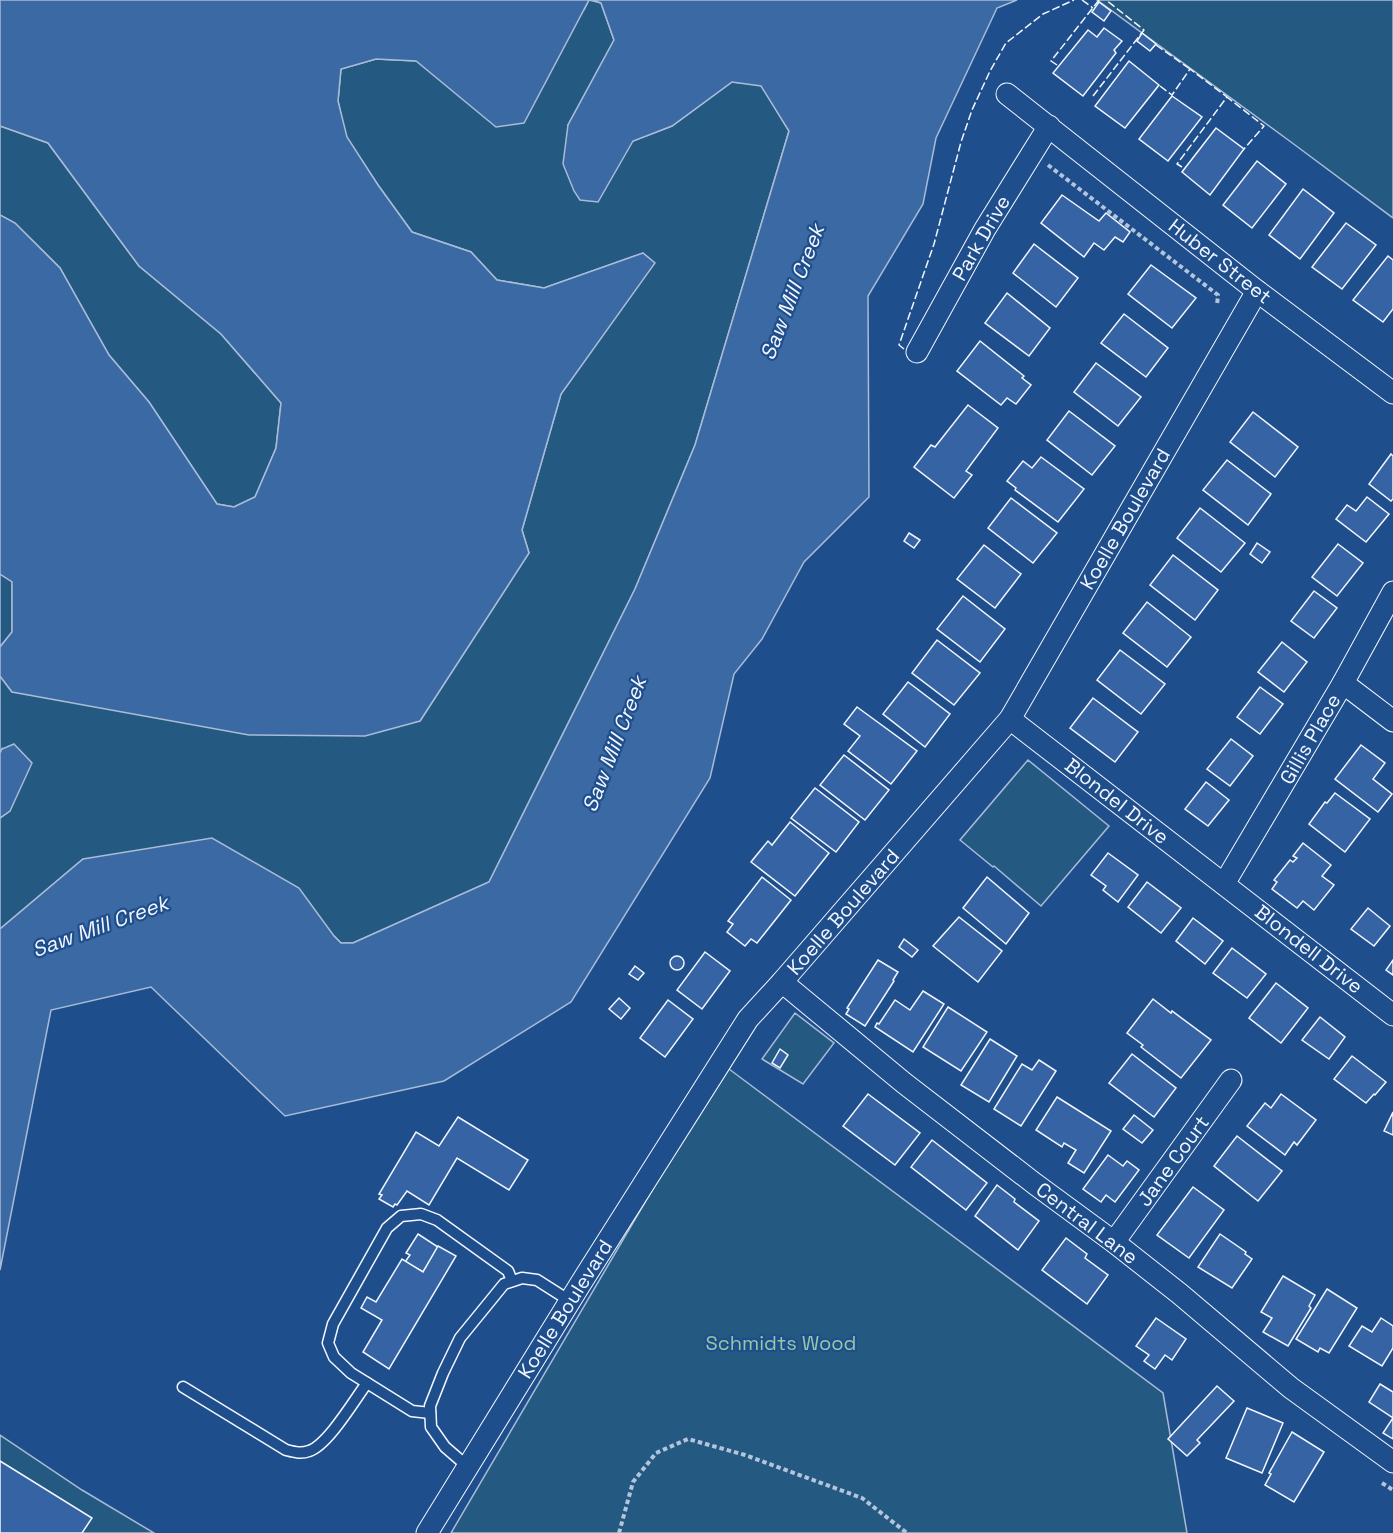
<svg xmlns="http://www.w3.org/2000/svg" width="1393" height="1533" viewBox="0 0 1393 1533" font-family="'Space Grotesk',sans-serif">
	<rect width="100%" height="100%" fill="#1f4e8c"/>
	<g fill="#245a82" stroke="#a8bbd7" stroke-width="1.5">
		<polygon points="589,0 601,3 614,40 568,125 633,141 672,126 732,82 761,85 789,131 695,445 635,589 489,882 353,943 341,943 334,936 83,859 0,929 0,818 10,811 2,749 0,753 0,676 12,692 420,721 529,553 522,530 561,394 654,263 643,253 544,288 497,280 471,252 412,232 378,185 346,137 338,101 341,69 376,59 417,61 584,10"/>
		<polygon points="1097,0 1393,0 1393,218 1295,145"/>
		<polygon points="0,126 48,143 139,266 221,334 281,403 276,448 255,497 234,507 217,504 149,402 109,355 60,268 15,223 0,215"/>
		<polygon points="0,574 12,581 12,632 0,647"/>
		<polygon points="1028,760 1109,826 1041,906 994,866 993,867 960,840"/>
		<polygon points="795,1013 834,1043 803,1084 762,1059"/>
		<polygon points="725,1066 1163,1393 1187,1533 451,1533"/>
		<polygon points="0,1435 82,1490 154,1533 0,1533"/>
	</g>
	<g fill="#3b69a3" stroke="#a8bbd7" stroke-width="1.5">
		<polygon points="0,0 589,0 524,123 496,127 416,61 376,59 341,69 338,101 347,137 378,185 412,232 471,252 497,280 544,288 643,253 655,263 561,394 522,530 529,553 420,721 365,736 249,735 12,692 0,676 0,647 12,632 12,582 0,574 0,215 15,223 60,268 109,355 149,402 217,504 234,507 255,497 276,448 281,403 221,334 139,266 48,143 0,126"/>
		<polygon points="593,0 1017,0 997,8 936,138 923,204 868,296 869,497 804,562 762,639 734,674 710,778 571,1002 444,1081 285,1116 151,987 51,1010 0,1270 0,929 83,859 212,838 299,888 334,936 341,943 353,943 489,882 635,589 695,445 789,131 761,86 732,82 672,126 633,141 598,202 580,200 574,191 563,164 568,125 614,40 601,3"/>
		<polygon points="14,744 32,763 10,811 0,818 0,753 2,749"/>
	</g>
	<g fill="#3563a3" stroke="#f2f6ff" stroke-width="1.5">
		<polygon points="1099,2 1111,11 1104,21 1092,12"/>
		<polygon points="1104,28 1122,41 1114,50 1116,53 1083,96 1053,73 1088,30 1097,37"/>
		<polygon points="1142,33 1156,44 1150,51 1137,41"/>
		<polygon points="1129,61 1159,85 1125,128 1095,106"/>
		<polygon points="1172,96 1202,117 1168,161 1139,139"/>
		<polygon points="1216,128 1244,149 1210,195 1182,172"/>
		<polygon points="1257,161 1286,184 1252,228 1223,205"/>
		<polygon points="1303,189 1334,213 1300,259 1269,235"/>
		<polygon points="1062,195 1099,221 1106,213 1130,232 1123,242 1115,237 1104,250 1094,243 1084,257 1041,223"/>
		<polygon points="1346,223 1376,245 1342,289 1312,267"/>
		<polygon points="1034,244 1078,278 1056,307 1013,273"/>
		<polygon points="1388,256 1393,260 1393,309 1383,322 1353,300"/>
		<polygon points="1151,265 1196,298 1172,328 1128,294"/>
		<polygon points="1007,293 1050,328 1029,356 985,323"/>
		<polygon points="1124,314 1168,348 1146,377 1101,343"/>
		<polygon points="980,341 1024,376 1022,378 1031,385 1016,404 1007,398 1001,405 957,371"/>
		<polygon points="1096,363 1141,397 1118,426 1074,392"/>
		<polygon points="968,405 998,428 966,471 972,475 954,498 914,467 931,445 935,447"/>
		<polygon points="1069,411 1115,446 1092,475 1047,440"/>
		<polygon points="1253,412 1298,447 1275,477 1230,442"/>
		<polygon points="1391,454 1393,456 1393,499 1391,501 1369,484"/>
		<polygon points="1041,457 1084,489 1058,522 1015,490 1016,488 1007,481 1023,461 1032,468"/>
		<polygon points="1227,460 1271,494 1248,525 1203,490"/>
		<polygon points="1367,497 1389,514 1366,542 1336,519 1347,505 1356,511"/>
		<polygon points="1011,498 1057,533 1033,563 988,528"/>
		<polygon points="1200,508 1245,543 1221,572 1177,538"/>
		<polygon points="909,533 920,540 914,548 904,541"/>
		<polygon points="1257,543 1270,552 1262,563 1250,554"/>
		<polygon points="1338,544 1363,563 1337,596 1312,577"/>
		<polygon points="984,545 1021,574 995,608 957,579"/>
		<polygon points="1173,555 1218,590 1195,620 1150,585"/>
		<polygon points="1314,591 1337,608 1314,638 1291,621"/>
		<polygon points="963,596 1005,629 980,662 937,629"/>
		<polygon points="1147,602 1191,637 1167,667 1123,633"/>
		<polygon points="937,640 980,673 954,705 912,673"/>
		<polygon points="1282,642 1307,662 1284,692 1258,672"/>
		<polygon points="1120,650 1165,684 1141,714 1097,680"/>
		<polygon points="908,682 950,714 925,747 883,714"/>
		<polygon points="1260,687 1283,704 1260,734 1237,717"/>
		<polygon points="1093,698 1138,732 1115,762 1070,728"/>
		<polygon points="857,707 917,751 891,784 848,751 860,736 844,724"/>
		<polygon points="1231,739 1253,756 1230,786 1207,769"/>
		<polygon points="1361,745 1385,763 1373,779 1392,794 1378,812 1335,779"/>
		<polygon points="844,755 889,790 865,820 820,785"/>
		<polygon points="1206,782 1229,800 1208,826 1185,809"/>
		<polygon points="815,788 859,822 836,852 791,818"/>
		<polygon points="1335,793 1370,819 1345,852 1309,824 1325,802 1327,803"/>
		<polygon points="790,822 829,853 795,896 751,862 768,841 772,845"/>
		<polygon points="1303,843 1331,865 1322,876 1334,885 1314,910 1303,901 1297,908 1272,889 1277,882 1274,880 1290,860 1293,862 1297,858 1293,856"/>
		<polygon points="1108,853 1138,875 1118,902 1103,890 1106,886 1091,875"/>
		<polygon points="762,877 791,900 757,943 751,939 745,946 727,932 733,924 728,921"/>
		<polygon points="987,877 1029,913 1006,944 963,908"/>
		<polygon points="1147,882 1181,908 1161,933 1128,907"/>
		<polygon points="1368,908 1390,926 1374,946 1351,929"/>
		<polygon points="959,917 1002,951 978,982 933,946"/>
		<polygon points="1193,918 1223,941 1205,964 1176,941"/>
		<polygon points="904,939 918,950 912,957 899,947"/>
		<polygon points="1232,948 1266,974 1247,998 1213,973"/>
		<polygon points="705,952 730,971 702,1009 677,990"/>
		<circle cx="677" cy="963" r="7"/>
		<polygon points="878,960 898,972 893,980 894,981 865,1026 846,1014 849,1009 847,1008"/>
		<polygon points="1393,960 1393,975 1386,970"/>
		<polygon points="635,966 644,973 638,980 629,974"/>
		<polygon points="1276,983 1308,1008 1281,1043 1249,1018"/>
		<polygon points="923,991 944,1004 913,1052 875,1027 877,1023 879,1024 895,1000 910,1010"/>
		<polygon points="619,998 630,1008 621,1019 609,1009"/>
		<polygon points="1153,999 1171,1013 1172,1011 1211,1040 1181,1078 1141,1047 1143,1045 1127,1033"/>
		<polygon points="668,1000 693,1019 665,1057 640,1038"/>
		<polygon points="948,1007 987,1032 961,1071 923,1047"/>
		<polygon points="1320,1017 1345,1037 1329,1059 1302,1040"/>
		<polygon points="990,1039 1017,1056 989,1102 961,1085"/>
		<polygon points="780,1049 788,1055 780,1068 772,1063"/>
		<polygon points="1132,1054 1176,1088 1154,1117 1109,1083"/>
		<polygon points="1352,1056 1386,1082 1375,1095 1374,1094 1366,1103 1334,1079"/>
		<polygon points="1039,1060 1056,1071 1021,1126 994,1109 1022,1064 1032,1070"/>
		<polygon points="868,1094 920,1133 895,1165 843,1126"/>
		<polygon points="1281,1094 1316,1120 1297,1145 1294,1142 1285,1155 1247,1126 1265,1103 1271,1108"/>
		<polygon points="1057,1097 1111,1131 1084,1173 1068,1163 1076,1150 1064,1143 1062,1147 1036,1130"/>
		<polygon points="1393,1112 1393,1135 1384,1131"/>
		<polygon points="1134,1115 1153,1130 1142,1143 1123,1129"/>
		<polygon points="458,1117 528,1160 509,1190 457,1158 429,1205 407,1191 397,1205 395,1204 393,1207 379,1199 382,1195 379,1194 416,1132 439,1146"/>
		<polygon points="1237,1136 1282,1171 1258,1201 1214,1166"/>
		<polygon points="932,1140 987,1183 966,1210 911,1167"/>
		<polygon points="1108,1155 1123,1166 1127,1161 1139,1170 1115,1202 1106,1195 1101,1202 1083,1189"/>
		<polygon points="997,1185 1015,1199 1014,1202 1039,1221 1018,1250 975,1216"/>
		<polygon points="1193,1187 1224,1210 1189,1258 1157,1235"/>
		<polygon points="418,1234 438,1247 423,1272 405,1262 410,1255 406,1253"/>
		<polygon points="1220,1234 1246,1252 1245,1254 1252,1259 1232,1288 1198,1267"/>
		<polygon points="1066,1238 1087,1254 1085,1258 1108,1275 1087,1304 1042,1270"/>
		<polygon points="438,1246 456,1256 389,1369 363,1352 382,1320 361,1308 367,1297 376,1302 402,1259 423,1272"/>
		<polygon points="1283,1276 1315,1295 1309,1306 1311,1308 1288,1346 1263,1332 1272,1318 1261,1312"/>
		<polygon points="1327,1289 1357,1308 1329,1353 1320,1348 1318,1352 1296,1339"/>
		<polygon points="1156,1318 1186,1339 1172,1360 1165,1355 1155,1369 1144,1361 1149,1355 1136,1346"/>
		<polygon points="1381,1318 1393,1326 1393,1348 1382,1366 1349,1346 1362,1326 1372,1332"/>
		<polygon points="1380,1384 1393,1392 1393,1439 1383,1433 1393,1418 1369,1402"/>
		<polygon points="1217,1386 1234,1401 1197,1440 1200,1443 1187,1456 1168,1439"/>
		<polygon points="1247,1408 1283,1423 1262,1473 1226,1458"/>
		<polygon points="1292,1432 1324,1452 1294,1502 1265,1485 1271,1474 1269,1473"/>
		<polygon points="0,1461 92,1518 82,1533 0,1533"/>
	</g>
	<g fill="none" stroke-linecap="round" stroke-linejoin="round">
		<defs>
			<g id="service">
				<path d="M183,1387L286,1450C294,1452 301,1454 309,1451C328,1445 355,1399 367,1383"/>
				<polyline points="430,1413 412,1411 351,1373 334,1357 328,1343 333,1324 387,1228 401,1216 421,1214 437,1220 508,1271 512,1281"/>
				<polyline points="467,1466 445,1447 431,1427 430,1406 443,1373 460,1338 504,1284 522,1278 537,1280 570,1301"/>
			</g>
			<g id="minor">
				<polyline points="1007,94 1257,291 1393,393"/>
				<polyline points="917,352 985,229 1049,126"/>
				<polyline points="1343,683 1393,721"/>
				<polyline points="1010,719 1393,1015"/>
				<polyline points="1224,884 1343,683 1393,592"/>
				<polyline points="782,982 904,1083 1035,1184 1114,1242 1180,1294 1291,1388 1393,1462"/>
				<polyline points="1114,1242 1231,1080"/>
				<polyline points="427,1533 581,1283 748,1019 782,982 1010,719 1257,291"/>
			</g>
		</defs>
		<use href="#service" stroke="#f2f6ff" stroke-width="13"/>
		<use href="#minor" stroke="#f2f6ff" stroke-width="23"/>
		<g stroke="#b3c4dc" stroke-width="4" stroke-dasharray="4.5 3" stroke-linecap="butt">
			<polyline points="1048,165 1218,295 1217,305"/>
			<polyline points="1382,1483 1393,1490"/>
			<polyline points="619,1533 633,1482 656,1453 688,1439 745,1455 862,1498 907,1533"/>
		</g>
		<use href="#service" stroke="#1f4e8c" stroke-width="10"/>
		<use href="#minor" stroke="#1f4e8c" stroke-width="21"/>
		<g stroke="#f2f6ff" stroke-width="1.5" stroke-dasharray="8 3" stroke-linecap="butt">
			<polyline points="1082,0 1093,8"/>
			<polyline points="1156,45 1190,69"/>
			<polyline points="1057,65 1051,61 1099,0"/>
			<polyline points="1160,86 1172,95 1190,69 1227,97"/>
			<polyline points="1093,96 1144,30 1106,0"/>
			<polyline points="1182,167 1177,164 1227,97 1264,126 1244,149"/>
			<polyline points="904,349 899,345 934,244 961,142 972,110 990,71 1006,43 1043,14 1074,0"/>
		</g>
	</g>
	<g text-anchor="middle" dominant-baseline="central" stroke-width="4.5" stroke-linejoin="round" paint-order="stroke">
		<g font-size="20" fill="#f2f6ff" stroke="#1f4e8c">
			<text transform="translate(981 238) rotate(-60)">Park Drive</text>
			<text transform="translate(1220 261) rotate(38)">Huber Street</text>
			<text transform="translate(1125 519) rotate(-60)">Koelle Boulevard</text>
			<text transform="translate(1310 739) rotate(-60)">Gillis Place</text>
			<text transform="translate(1117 801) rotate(38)">Blondel Drive</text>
			<text transform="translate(843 912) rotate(-49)">Koelle Boulevard</text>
			<text transform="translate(1309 949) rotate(38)">Blondell Drive</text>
			<text transform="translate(1173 1161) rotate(-54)">Jane Court</text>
			<text transform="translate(1087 1223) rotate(37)">Central Lane</text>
			<text transform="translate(565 1309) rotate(-58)">Koelle Boulevard</text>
		</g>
		<g font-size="20" fill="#97c8a6" stroke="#1f4e8c">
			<text x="781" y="1343">Schmidts Wood</text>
		</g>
		<g font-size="21" font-style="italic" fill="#f2f6ff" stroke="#1f4e8c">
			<text transform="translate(792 292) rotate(-69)">Saw Mill Creek</text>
			<text transform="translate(614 744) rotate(-69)">Saw Mill Creek</text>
			<text transform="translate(100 926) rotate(-20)">Saw Mill Creek</text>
		</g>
	</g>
</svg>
